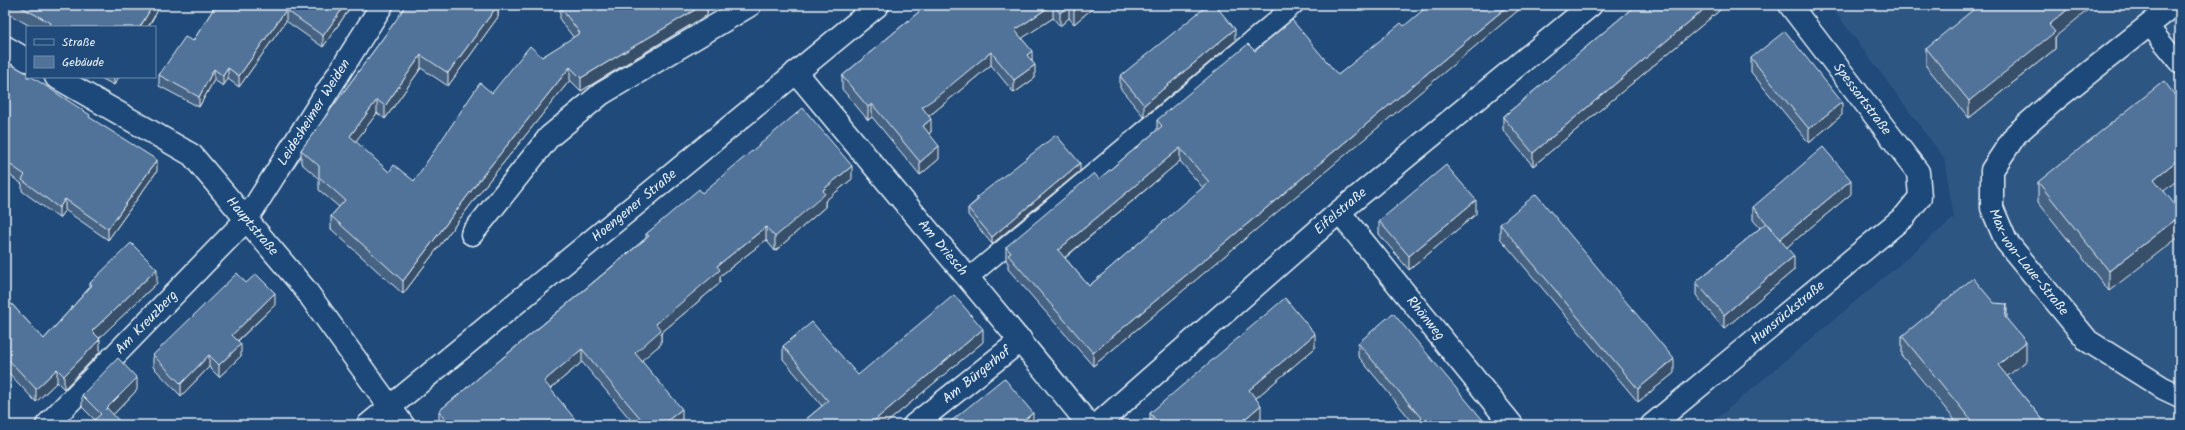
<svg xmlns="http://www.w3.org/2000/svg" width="2185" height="430" viewBox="0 0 2185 430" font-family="Kalam,sans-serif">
	<rect width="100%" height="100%" fill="#1f4a7a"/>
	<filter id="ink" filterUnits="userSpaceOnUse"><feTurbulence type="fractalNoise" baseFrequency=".025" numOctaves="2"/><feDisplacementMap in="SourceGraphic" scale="8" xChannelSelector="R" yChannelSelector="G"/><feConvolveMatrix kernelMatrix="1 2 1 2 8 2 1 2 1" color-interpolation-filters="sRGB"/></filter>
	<g filter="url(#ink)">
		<polygon fill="#2e5683" points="1830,5 2180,5 2180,425 1709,425 1954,218 1944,158"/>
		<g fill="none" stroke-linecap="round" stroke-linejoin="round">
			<defs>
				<g id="service">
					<polyline points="2148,25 2180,64"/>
					<polyline points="967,279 1294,5"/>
				</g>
				<g id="minor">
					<path id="s1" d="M2174,5L2056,99L2016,134L1992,170V208L2006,241L2088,341L2163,388L2180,396"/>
					<polyline points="5,47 27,60"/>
					<path id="s2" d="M796,72C893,190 993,306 1089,425"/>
					<path id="s3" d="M56,77L192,155L305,289L403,425"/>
					<path id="s4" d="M1339,212L1512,425"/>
					<polyline points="472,234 549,137 601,94 750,5"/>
					<path id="s5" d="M47,425L246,220L382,5"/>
					<path id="s6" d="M914,425L1021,340"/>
					<path id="s7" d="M1097,425L1339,212L1591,5"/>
					<path id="s8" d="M1652,425L1905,216L1920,197L1918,172L1790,5"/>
				</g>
				<g id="secondary">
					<path id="s9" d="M368,425L878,5"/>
				</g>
			</defs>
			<use href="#service" stroke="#e8f1f8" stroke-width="21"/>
			<use href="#minor" stroke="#e8f1f8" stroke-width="25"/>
			<use href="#secondary" stroke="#e8f1f8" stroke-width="25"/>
			<use href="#service" stroke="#1f4a7a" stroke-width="18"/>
			<use href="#minor" stroke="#1f4a7a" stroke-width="22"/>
			<use href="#secondary" stroke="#1f4a7a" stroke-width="22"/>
		</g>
		<g fill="#466384" stroke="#e8f1f8" fill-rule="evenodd">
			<polygon points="5,5 161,5 148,27 32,27 5,12"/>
			<polygon points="216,5 352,5 323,47 286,21 239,87 228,79 223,86 214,80 199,107 159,86 159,75 193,41"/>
			<polygon points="498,5 498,17 448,86 421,68 385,119 377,113 355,142 389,172 414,181 492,93 542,57 574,38 560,20 560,7 707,8 707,15 581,91 570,80 484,187 403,294 331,229 331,216 339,207 319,190 319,179 301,163 301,150 394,23"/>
			<polygon points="927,5 1094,5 1094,7 1074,24 1069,18 1060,26 1053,18 1022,38 1032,61 1035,78 1014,93 991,65 934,112 929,116 931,132 929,134 939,159 920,175 872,117 868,120 842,89 842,76"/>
			<path d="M1521,5V8L1493,31L1093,366L1008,269V263L1006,260V247L1099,179L1157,130V120L1255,51L1338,75L1404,26ZM1180,161L1203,188L1089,286L1065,258Z"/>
			<polygon points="1636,5 1726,5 1533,166 1503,130 1503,117"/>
			<polygon points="2055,37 2055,49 1969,118 1926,66 1926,48"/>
			<polygon points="1235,41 1144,117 1120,88 1120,76"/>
			<polygon points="1751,58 1842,115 1809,143 1751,72"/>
			<polygon points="5,61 90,118 157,171 108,240 65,210 59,218 22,191 22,184 5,172"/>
			<polygon points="99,77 119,77 114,85"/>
			<polygon points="1080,171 992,244 968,215 968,208 977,200 977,197"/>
			<polygon points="852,179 825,201 825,207 775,251 766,240 720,276 720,283 661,333 661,344 641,360 682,422 678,425 635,425 582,362 550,389 579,425 440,425 439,424 439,411 646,238 646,234 702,193"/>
			<polygon points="2038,182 2164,191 2109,291 2038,202"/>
			<polygon points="1851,194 1787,247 1794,270 1724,329 1696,295 1696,282 1760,228 1753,220 1753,207"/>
			<polygon points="1476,214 1409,270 1379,234 1379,221"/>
			<polygon points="1500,224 1674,373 1638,402 1500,238"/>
			<polygon points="90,283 157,283 99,338 100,352 64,389 57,382 36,402 5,369 5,297 44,339 90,287"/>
			<polygon points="246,283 275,305 238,341 241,356 219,377 209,367 181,396 153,367 153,355"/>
			<polygon points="2180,284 2180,306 2176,301 2176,288"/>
			<polygon points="2007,319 2026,361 2007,376 2047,425 1959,425 1902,356 1902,336"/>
			<polygon points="983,342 884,425 799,425 822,406 783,359 783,346 858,375"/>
			<polygon points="1358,343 1487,425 1415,425 1358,356"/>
			<polygon points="1315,348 1256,398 1261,419 1254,425 1150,425 1150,413"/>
			<polygon points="137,390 113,415 95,420 82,407 82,395"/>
		</g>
		<g fill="#39506b" stroke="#e8f1f8">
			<polygon points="153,5 161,5 148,27 140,27"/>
			<polygon points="345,5 352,5 323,47 323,36"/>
			<polygon points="498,5 498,17 448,86 448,73"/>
			<polygon points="703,5 711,5 707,8 707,15 581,91 581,78"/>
			<polygon points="1052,5 1053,5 1053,18 1015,43 1015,30"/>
			<polygon points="1069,5 1069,18 1060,26 1060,13"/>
			<polygon points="1081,5 1094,5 1094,7 1074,24 1074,11"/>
			<polygon points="1509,5 1521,5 1521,8 1093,366 1093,353"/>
			<polygon points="1709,5 1726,5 1533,166 1533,153"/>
			<polygon points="2073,5 2094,5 2055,37 2055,49 1969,118 1969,101 2049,25"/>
			<polygon points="286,10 286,21 239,87 239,76"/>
			<polygon points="1235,29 1235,41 1144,117 1144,105"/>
			<polygon points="1032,51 1032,64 1027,55"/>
			<polygon points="991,52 991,65 934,112 922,120 922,107"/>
			<polygon points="421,55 421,68 385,119 385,106"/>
			<polygon points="1035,65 1035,78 1014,93 1014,80"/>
			<polygon points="570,67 570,80 484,187 403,294 403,281 484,174"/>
			<polygon points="228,68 228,79 223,86 223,76"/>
			<polygon points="214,69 214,80 199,107 199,97"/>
			<polygon points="114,77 119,77 114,85"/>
			<polygon points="377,100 377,113 350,149 350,136"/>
			<polygon points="1842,102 1842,115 1809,143 1809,129"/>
			<polygon points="872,104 872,117 868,120 868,107"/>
			<polygon points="931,119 931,132 923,139 923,126"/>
			<polygon points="939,146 939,159 920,175 920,162"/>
			<polygon points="1180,148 1180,161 1058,263 1058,250"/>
			<polygon points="2180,158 2180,178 2154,199 2154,179"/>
			<polygon points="157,160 157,171 108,240 108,229"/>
			<polygon points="1080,163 1080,171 992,244 992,237"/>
			<polygon points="852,166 852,179 825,201 825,207 775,251 775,237 823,190"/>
			<polygon points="1851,180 1851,194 1780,253 1780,239"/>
			<polygon points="65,199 65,210 59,218 59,208"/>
			<polygon points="1476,200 1476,214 1409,270 1409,256"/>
			<polygon points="2180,216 2180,236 2109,291 2109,271"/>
			<polygon points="766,227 766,240 720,276 720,283 661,333 661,344 635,366 635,353 656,324 717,266"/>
			<polygon points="1794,256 1794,270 1724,329 1724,315"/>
			<polygon points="157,269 157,283 92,345 92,331"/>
			<polygon points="275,293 275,305 232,346 232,335"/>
			<polygon points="2007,304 2007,323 2005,317"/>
			<polygon points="983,329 983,342 884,425 869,425"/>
			<polygon points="1315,334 1315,348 1249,404 1249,390"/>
			<polygon points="100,339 100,352 64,389 64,376"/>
			<polygon points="2026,342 2026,361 1998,384 1998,365"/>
			<polygon points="241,344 241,356 219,377 219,365"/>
			<polygon points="582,349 582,362 544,394 544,381"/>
			<polygon points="209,355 209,367 181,396 181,384"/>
			<polygon points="1674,359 1674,373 1638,402 1638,389"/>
			<polygon points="57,369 57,382 36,402 36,389"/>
			<polygon points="137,378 137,390 105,423 105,410"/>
			<polygon points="1261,405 1261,419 1254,425 1238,425"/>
			<polygon points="682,409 682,422 678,425 662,425"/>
			<polygon points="1033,413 1033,425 1018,425"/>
		</g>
		<g fill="#517399" stroke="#e8f1f8" fill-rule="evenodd">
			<polygon points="17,5 153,5 140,27 49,27 51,23"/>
			<polygon points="216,5 345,5 323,36 286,10 239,76 228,68 223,76 214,69 199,97 159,75 185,37 193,41"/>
			<polygon points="406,5 498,5 448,73 421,55 385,106 377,100 350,136 389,172 394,165 414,181 480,83 492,93 530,46 542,57 580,33 560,7 563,5 703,5 581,78 570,67 484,174 403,281 331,216 345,200 319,177 319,166 301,150 394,23"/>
			<polygon points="927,5 1052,5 1015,30 1032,51 1027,55 1035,65 1014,80 991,52 934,99 922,107 931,119 923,126 939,146 920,162 872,104 868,107 842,76"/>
			<polygon points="1053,5 1069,5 1060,13"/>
			<polygon points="1069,5 1081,5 1074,11"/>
			<polygon points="1208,5 1215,5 1235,29 1144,105 1120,76"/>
			<path d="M1429,5H1509L1093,353L1008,255L1011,253L1006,247L1094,173L1099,179L1162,126L1157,120L1248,44L1255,51L1292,20L1338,75L1401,23L1404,26ZM1180,148L1209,182L1089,286L1058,250Z"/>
			<polygon points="1636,5 1709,5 1533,153 1503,117"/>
			<polygon points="1979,5 2073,5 2049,25 2055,32 1969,101 1926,48"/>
			<polygon points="1785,31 1842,102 1809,129 1751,58"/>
			<polygon points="5,61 23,71 27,73 27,77 32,77 90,115 89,117 157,160 108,229 65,199 59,208 22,180 25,175 5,161"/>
			<polygon points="2164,81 2180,102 2180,158 2154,179 2180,211 2180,216 2109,271 2038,182"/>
			<polygon points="803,108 852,166 823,190 825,194 775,237 766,227 717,266 720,270 656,324 661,330 635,353 682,409 662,425 646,425 582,349 544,381 579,424 577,425 451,425 439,411 649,236 646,234 699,189 702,193"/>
			<polygon points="1056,135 1080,163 992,237 968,208 979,199 977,197"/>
			<polygon points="1823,147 1851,180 1780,239 1753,207"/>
			<polygon points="1446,165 1476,200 1409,256 1379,221"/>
			<polygon points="1536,194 1674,359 1638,389 1500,224"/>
			<polygon points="1766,223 1794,256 1724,315 1696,282"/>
			<polygon points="131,243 157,269 92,331 100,339 64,376 57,369 36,389 5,356 5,297 44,339 92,285 90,283"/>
			<polygon points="237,273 246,283 256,274 275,293 232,335 241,344 219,365 209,355 181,384 153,355"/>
			<polygon points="1973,278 1994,303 2007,304 2005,317 2026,342 1998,365 2047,425 1975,425 1902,336"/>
			<polygon points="2180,284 2180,293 2176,288"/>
			<polygon points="954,295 983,329 869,425 799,425 828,401 783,346 812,322 858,375"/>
			<polygon points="1285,298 1315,334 1249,390 1261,405 1238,425 1224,425 1221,422 1217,425 1160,425 1150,413"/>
			<polygon points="1393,313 1487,425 1427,425 1358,343"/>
			<polygon points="118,358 137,378 105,410 107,408 123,425 89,425 101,414 82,395"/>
			<polygon points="1004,378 1033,413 1018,425 952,425 950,422"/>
		</g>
	</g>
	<g text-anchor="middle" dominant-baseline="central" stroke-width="3.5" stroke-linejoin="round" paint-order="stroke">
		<g font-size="14" fill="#e8f1f8" stroke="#1f4a7a">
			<text transform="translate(1862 99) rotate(53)">Spessartstraße</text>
			<text stroke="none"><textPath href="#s5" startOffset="413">Leidesheimer Weiden</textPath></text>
			<text stroke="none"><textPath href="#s9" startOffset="345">Hoengener Straße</textPath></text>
			<text stroke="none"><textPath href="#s7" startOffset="324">Eifelstraße</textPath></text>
			<text stroke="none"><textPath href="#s3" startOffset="250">Hauptstraße</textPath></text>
			<text stroke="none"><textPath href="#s2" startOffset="229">Am Driesch</textPath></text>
			<text stroke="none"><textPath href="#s1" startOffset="351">Max-von-Laue-Straße</textPath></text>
			<text stroke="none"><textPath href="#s8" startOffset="176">Hunsrückstraße</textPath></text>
			<text stroke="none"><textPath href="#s4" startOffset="137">Rhönweg</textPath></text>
			<text stroke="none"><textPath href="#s5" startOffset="143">Am Kreuzberg</textPath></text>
			<text stroke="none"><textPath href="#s6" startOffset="80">Am Bürgerhof</textPath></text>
		</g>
	</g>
	<rect width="2185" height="430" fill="none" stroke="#1f4a7a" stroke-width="20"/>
	<rect x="10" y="10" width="2165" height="410" fill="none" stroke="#e8f1f8" stroke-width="1.5" filter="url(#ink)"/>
	<rect x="26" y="26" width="130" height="52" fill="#1f4a7a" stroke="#6f8dac"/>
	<rect x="34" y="39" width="20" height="6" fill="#1f4a7a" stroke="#6f8dac"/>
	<text x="62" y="46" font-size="12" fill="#e8f1f8">Straße</text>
	<rect x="34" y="56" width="20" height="12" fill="#517399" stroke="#6f8dac"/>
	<text x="62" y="66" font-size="12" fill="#e8f1f8">Gebäude</text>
</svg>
